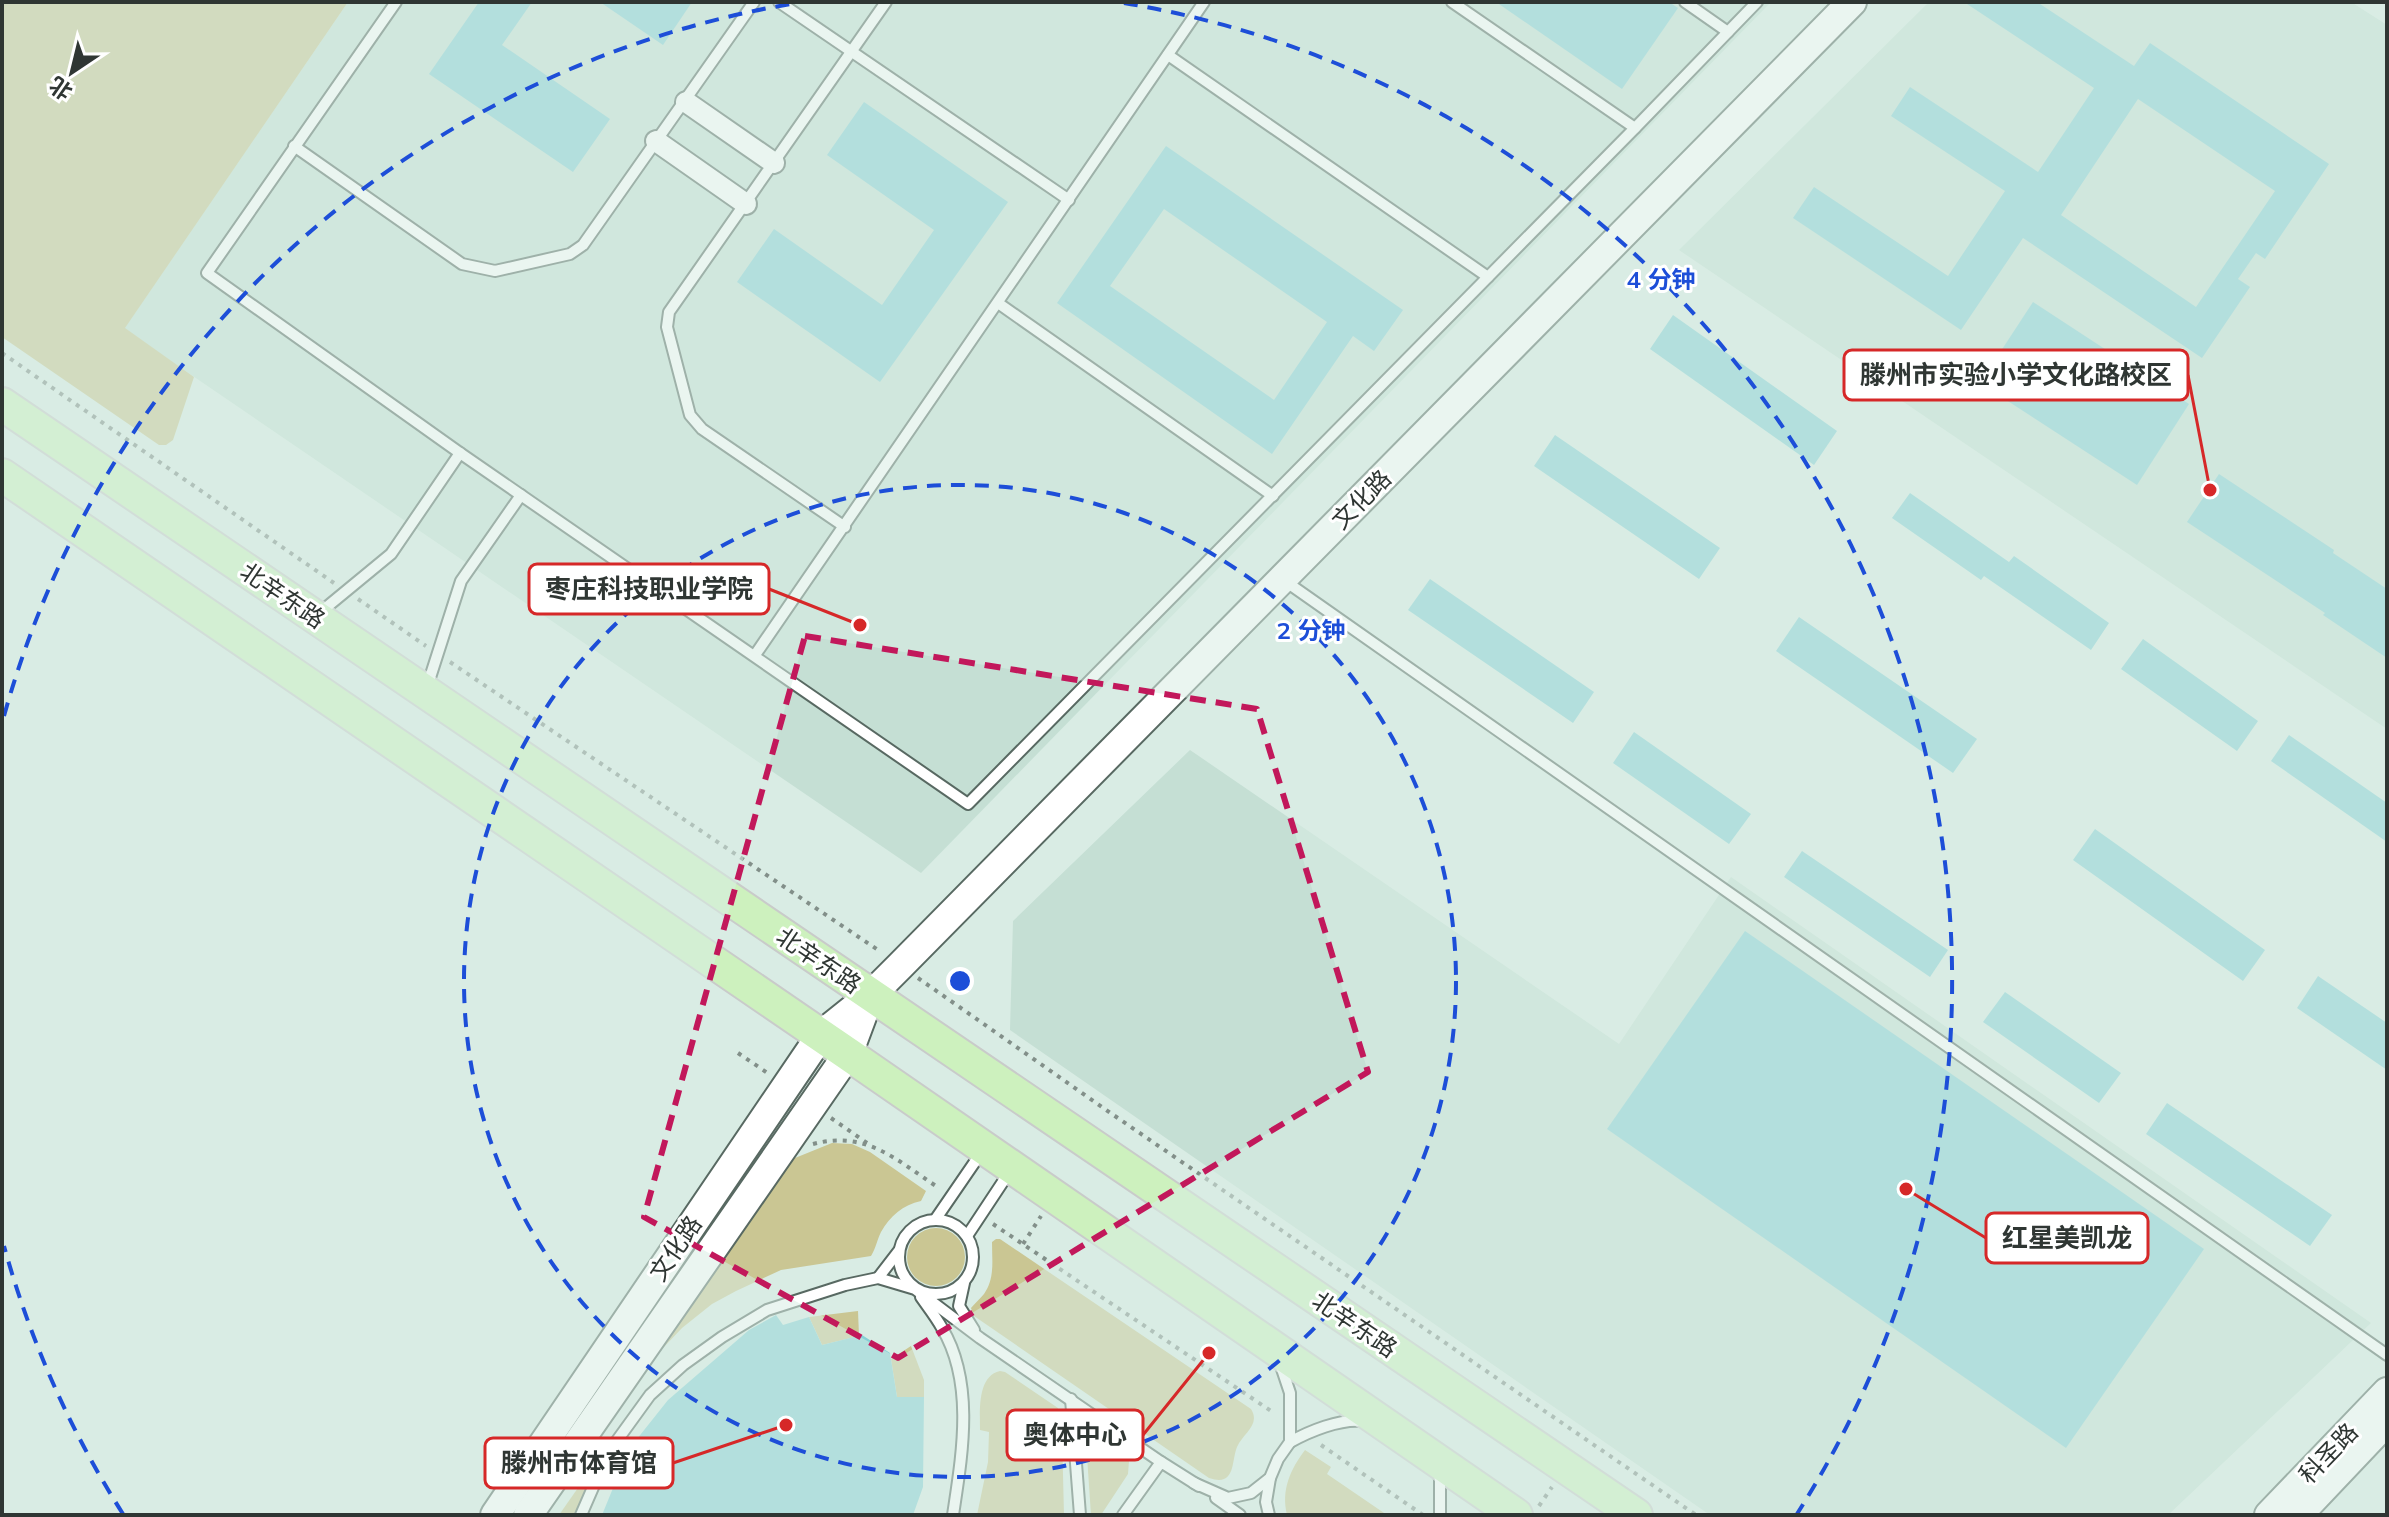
<svg xmlns="http://www.w3.org/2000/svg" width="2389" height="1517" viewBox="0 0 2389 1517" font-family="Mulish,'Noto Sans SC',sans-serif">
	<rect width="100%" height="100%" fill="#d9ece4"/>
	<g fill="#c5dfd4">
		<polygon points="348,2 1771,2 921,873 124,329"/>
		<polygon points="1929,2 2351,2 2387,25 2387,729 1679,250"/>
		<polygon points="1190,750 1619,1044 1731,877 2371,1323 2168,1515 1710,1515 1010,1030 1013,921"/>
	</g>
	<g fill="#cac693">
		<polygon points="2,2 348,2 125,328 194,377 173,440 166,445 159,445 2,337"/>
		<path d="M832,1143L852,1144L870,1152L926,1191L921,1201C903,1205 890,1216 881,1232C877,1240 876,1248 871,1256L781,1270L736,1291L712,1304L682,1328L644,1368L774,1177L795,1158Z"/>
		<circle cx="936" cy="1257" r="29"/>
		<path d="M996,1239H1000L1251,1409C1261,1425 1243,1433 1237,1447C1231,1462 1236,1487 1209,1478L974,1316L971,1308C975,1303 980,1299 984,1294C995,1278 992,1261 992,1242Z"/>
		<polygon points="858,1311 859,1336 822,1345 809,1317"/>
		<polygon points="911,1346 924,1380 924,1397 897,1397 891,1359"/>
		<path d="M1000,1371L1005,1372L1058,1408L1062,1434L1064,1515H977L988,1462L989,1432L980,1430C980,1411 977,1376 1000,1371Z"/>
		<polygon points="1100,1441 1129,1461 1128,1474 1101,1515 1091,1515 1087,1456 1094,1443"/>
		<path d="M1305,1450L1331,1467L1327,1474L1387,1515H1287C1281,1490 1290,1470 1305,1450Z"/>
		<polygon points="594,1465 596,1466 577,1515 559,1515"/>
	</g>
	<g fill="#86cfd6" fill-rule="evenodd">
		<polygon points="479,2 532,2 502,45 610,119 573,172 429,74"/>
		<polygon points="600,2 692,2 663,45"/>
		<polygon points="1496,2 1669,2 1678,8 1622,89"/>
		<path d="M1964,2H2037L2134,66L2150,43L2329,164L2265,259L2256,253L2238,279L2250,287L2202,358L2023,238L1961,330L1793,218L1814,187L1948,276L2005,191L1891,116L1910,87L2038,172L2094,88ZM2138,99L2275,191L2196,307L2061,215Z"/>
		<polygon points="864,102 1008,202 880,382 737,282 774,229 882,305 934,230 827,155"/>
		<path d="M1166,146L1403,310L1374,351L1353,336L1272,454L1057,303ZM1164,209L1327,322L1274,400L1110,286Z"/>
		<polygon points="2033,302 2189,404 2137,485 1980,383"/>
		<polygon points="1673,315 1837,431 1814,465 1650,349"/>
		<polygon points="1555,435 1720,548 1699,579 1534,466"/>
		<polygon points="2219,474 2334,550 2333,553 2387,589 2387,658 2323,615 2325,613 2187,522"/>
		<polygon points="1910,493 2009,562 2014,556 2109,623 2091,650 1984,576 1981,580 1892,518"/>
		<polygon points="1430,579 1594,692 1573,723 1408,610"/>
		<polygon points="1799,617 1977,739 1953,773 1776,651"/>
		<polygon points="2143,639 2258,721 2237,751 2121,669"/>
		<polygon points="1634,732 1751,814 1729,844 1613,763"/>
		<polygon points="2289,735 2387,803 2387,842 2271,761"/>
		<polygon points="2095,829 2265,950 2243,981 2073,860"/>
		<polygon points="1802,851 1948,950 1930,977 1784,877"/>
		<polygon points="1745,931 2204,1249 2066,1448 1607,1129"/>
		<polygon points="2318,976 2387,1023 2387,1070 2297,1008"/>
		<polygon points="2005,992 2121,1073 2099,1103 1983,1022"/>
		<polygon points="2167,1103 2332,1215 2310,1246 2146,1134"/>
		<polygon points="776,1315 783,1325 809,1317 822,1345 862,1335 890,1353 897,1397 924,1397 923,1487 913,1515 602,1515 629,1449 668,1400 749,1330"/>
	</g>
	<g fill="none" stroke-linecap="round" stroke-linejoin="round">
		<defs>
			<g id="lane">
				<polyline points="396,2 207,273 460,453 968,804 1635,128 1757,2"/>
				<polyline points="779,2 1069,200"/>
				<polyline points="1452,2 1635,128"/>
				<polyline points="1685,2 1728,32"/>
				<polyline points="1168,55 1488,277"/>
				<polyline points="294,146 462,264 495,271 570,254 583,245 754,2"/>
				<polyline points="998,303 1273,496"/>
				<polyline points="845,527 702,429 690,415 667,327 669,312 886,2"/>
				<polyline points="1285,581 2387,1355"/>
				<polyline points="317,615 391,554 460,453"/>
				<polyline points="755,655 1204,2"/>
				<polyline points="427,687 461,581 521,495"/>
				<circle cx="936" cy="1257" r="37"/>
				<polyline points="935,1220 983,1150"/>
				<polyline points="967,1236 1010,1171"/>
				<polyline points="878,1278 898,1252"/>
				<polyline points="964,1283 959,1306 974,1330"/>
				<path d="M921,1297C928,1307 936,1317 942,1328C975,1383 962,1455 953,1515"/>
				<polyline points="1071,1399 1080,1515"/>
				<path d="M1290,1442C1310,1431 1339,1419 1362,1421"/>
				<polyline points="1437,1469 1440,1479 1440,1515"/>
				<polyline points="1194,1483 1228,1498 1251,1493 1270,1478 1278,1459 1290,1442 1290,1393 1280,1363"/>
				<polyline points="1216,1498 1240,1515"/>
				<polyline points="581,1515 608,1453 650,1395 683,1365 722,1337 767,1310 845,1285 878,1278 915,1289 980,1338 1161,1462"/>
				<polyline points="1123,1515 1161,1462 1199,1486"/>
				<polyline points="1269,1515 1266,1502 1270,1478"/>
			</g>
			<g id="street">
				<polyline points="686,102 774,163"/>
				<polyline points="656,141 746,204"/>
			</g>
			<g id="secondary">
				<polyline points="495,1515 821,1035 871,995 900,966 1852,2"/>
				<polyline points="528,1515 848,1054 870,995"/>
				<polyline points="2269,1515 2387,1392"/>
				<polyline points="2298,1515 2387,1421"/>
			</g>
			<g id="primary">
				<polyline points="2,404 1636,1515"/>
				<polyline points="2,475 848,1054 1516,1515"/>
			</g>
		</defs>
		<use href="#lane" stroke="#586962" stroke-width="14"/>
		<use href="#street" stroke="#586962" stroke-width="24"/>
		<use href="#secondary" stroke="#586962" stroke-width="32"/>
		<use href="#primary" stroke="#c9cbca" stroke-width="36"/>
		<g stroke="#828f89" stroke-width="4" stroke-dasharray="4 6" stroke-linecap="butt">
			<polyline points="2,353 334,583"/>
			<polyline points="358,599 426,646"/>
			<polyline points="450,662 881,952"/>
			<polyline points="918,978 1112,1114 1696,1515"/>
			<polyline points="738,1053 769,1074"/>
			<polyline points="831,1118 867,1143"/>
			<path d="M813,1144C867,1130 896,1160 939,1188"/>
			<polyline points="993,1224 1274,1413"/>
			<polyline points="1023,1244 1041,1216"/>
			<polyline points="1321,1445 1423,1515"/>
			<polyline points="1539,1506 1552,1487"/>
		</g>
		<use href="#lane" stroke="#fff" stroke-width="10"/>
		<use href="#street" stroke="#fff" stroke-width="20"/>
		<use href="#secondary" stroke="#fff" stroke-width="28"/>
		<use href="#primary" stroke="#cdf1be" stroke-width="32"/>
	</g>
	<path d="M0 0H2389V1517H0ZM805,636L1257,709L1368,1072L898,1358L644,1217Z" fill="#d9ece4" fill-opacity=".55" fill-rule="evenodd"/>
	<path fill="none" stroke="#c2185b" stroke-width="6" stroke-dasharray="16 10" stroke-linejoin="round" d="M805,636L1257,709L1368,1072L898,1358L644,1217Z"/>
	<g fill="none" stroke="#1d4ed8" stroke-width="4" stroke-dasharray="14 10">
		<circle cx="960" cy="981" r="496"/>
		<path d="M123 1514A992 992 0 0 1 4 1246M4 716A992 992 0 0 1 796 3M1124 3A992 992 0 0 1 1797 1514"/>
	</g>
	<g text-anchor="middle" dominant-baseline="central" stroke-width="6" stroke-linejoin="round" paint-order="stroke">
		<g font-size="24" fill="#2f3633" stroke="#fff">
			<text transform="translate(1361 499) rotate(-45)">文化路</text>
			<text transform="translate(283 595) rotate(34)">北辛东路</text>
			<text transform="translate(819 960) rotate(34)">北辛东路</text>
			<text transform="translate(675 1248) rotate(-56)">文化路</text>
			<text transform="translate(1355 1324) rotate(34)">北辛东路</text>
			<text transform="translate(2328 1453) rotate(-46)">科圣路</text>
		</g>
	</g>
	<circle cx="960" cy="981" r="12" fill="#1d4ed8" stroke="#fff" stroke-width="4"/>
	<g font-size="24" text-anchor="middle" font-weight="bold" fill="#1d4ed8" stroke="#fff" stroke-width="6" stroke-linejoin="round" paint-order="stroke">
		<text x="1661" y="288">4 分钟</text>
		<text x="1311" y="639">2 分钟</text>
	</g>
	<path fill="none" stroke="#d62828" stroke-width="3" d="M2210 490L2188 375M860 625L769 589M1906 1189L1986 1238M1209 1353L1143 1435M786 1425L673 1463"/>
	<g fill="#d62828" stroke="#fff" stroke-width="3">
		<circle cx="2210" cy="490" r="8"/>
		<circle cx="860" cy="625" r="8"/>
		<circle cx="1906" cy="1189" r="8"/>
		<circle cx="1209" cy="1353" r="8"/>
		<circle cx="786" cy="1425" r="8"/>
	</g>
	<g fill="#fff" stroke="#d62828" stroke-width="3">
		<rect x="1844" y="350" width="344" height="50" rx="8"/>
		<rect x="529" y="564" width="240" height="50" rx="8"/>
		<rect x="1986" y="1213" width="162" height="50" rx="8"/>
		<rect x="1007" y="1410" width="136" height="50" rx="8"/>
		<rect x="485" y="1438" width="188" height="50" rx="8"/>
	</g>
	<g font-size="26" text-anchor="middle" font-weight="bold" fill="#2f3633">
		<text x="2016" y="384">滕州市实验小学文化路校区</text>
		<text x="649" y="598">枣庄科技职业学院</text>
		<text x="2067" y="1247">红星美凯龙</text>
		<text x="1075" y="1444">奥体中心</text>
		<text x="579" y="1472">滕州市体育馆</text>
	</g>
	<rect width="2389" height="1517" fill="none" stroke="#2f3633" stroke-width="8"/>
	<g transform="translate(72 72) rotate(215)" stroke="#ffffff" stroke-width="6" paint-order="stroke">
	<path d="M0-6L14 30L0 20L-14 30Z" fill="#2f3633"/>
	<text y="-12" font-size="22" font-weight="bold" text-anchor="middle" fill="#2f3633">北</text>
	</g>
</svg>
